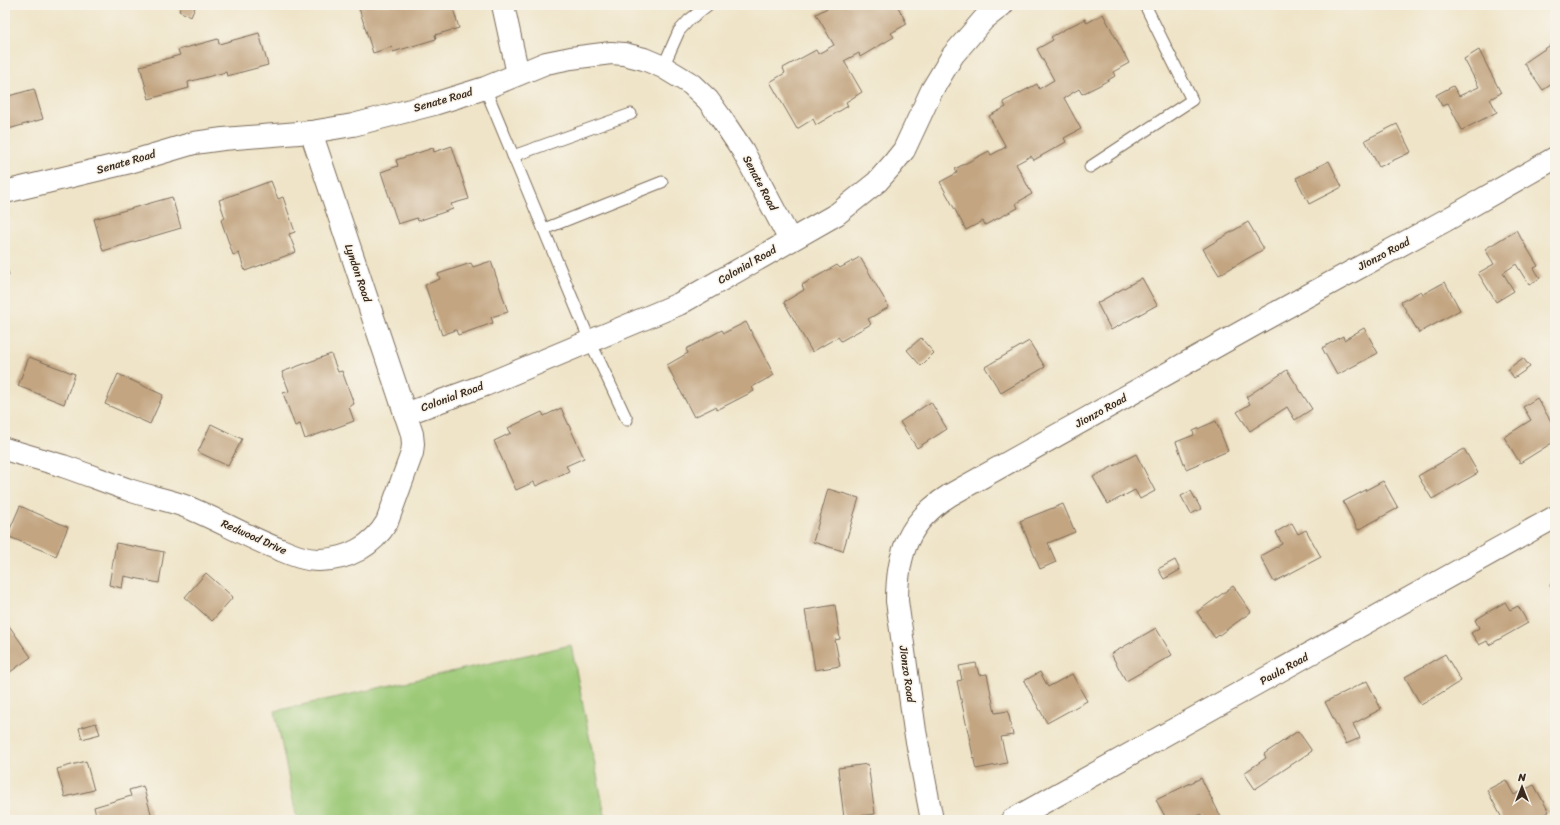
<svg xmlns="http://www.w3.org/2000/svg" width="1560" height="825" viewBox="0 0 1560 825" font-family="Sriracha,sans-serif">
	<rect width="100%" height="100%" fill="#f7f3e8"/>
	<filter id="ink" filterUnits="userSpaceOnUse"><feTurbulence type="fractalNoise" baseFrequency=".025" numOctaves="2"/><feDisplacementMap in="SourceGraphic" scale="8" xChannelSelector="R" yChannelSelector="G"/><feConvolveMatrix kernelMatrix="1 2 1 2 8 2 1 2 1" color-interpolation-filters="sRGB"/></filter>
	<filter id="wash" filterUnits="userSpaceOnUse"><feTurbulence type="fractalNoise" baseFrequency=".012" numOctaves="4" result="noise"/><feDisplacementMap in="SourceGraphic" scale="16" xChannelSelector="R" yChannelSelector="G"/><feGaussianBlur stdDeviation="0.9" result="paint"/><feColorMatrix in="noise" values="0 0 0 0 0 0 0 0 0 0 0 0 0 0 0 0 0 1.4 0 .05"/><feComposite in="paint" operator="in"/></filter>
	<g filter="url(#wash)">
		<rect width="100%" height="100%" fill="#efe4c8"/>
		<polygon fill="#9cc977" stroke="#6c7a4a" points="571,645 606,820 297,820 275,711"/>
		<g id="blocks">
			<g fill="#c3a581">
				<polygon points="181,5 196,5 191,17 179,11"/>
				<polygon points="358,5 452,5 459,28 435,35 436,39 393,52 392,47 373,53"/>
				<polygon points="833,5 897,5 907,24 891,33 894,37 860,57 859,53 844,61 862,92 846,102 848,106 816,125 813,119 797,129 770,82 785,73 783,68 816,50 818,54 834,45 816,14"/>
				<polygon points="1103,14 1129,63 1113,72 1115,76 1100,85 1082,94 1079,89 1064,98 1081,129 1064,138 1066,142 1034,160 1031,156 1016,164 1032,194 1016,203 1018,208 985,225 983,221 966,230 940,182 957,173 955,169 970,161 989,151 991,155 1006,147 989,116 1006,107 1003,102 1037,84 1039,89 1054,80 1037,49 1053,40 1051,37 1069,27 1085,19 1087,23"/>
				<polygon points="259,33 268,65 227,76 226,72 188,82 189,88 149,99 140,66 180,55 178,50 218,39 219,44"/>
				<polygon points="1555,42 1555,82 1543,90 1524,63"/>
				<polygon points="1479,50 1501,93 1490,99 1497,112 1462,130 1448,103 1442,106 1436,95 1453,86 1459,96 1479,87 1464,59"/>
				<polygon points="34,89 43,119 5,130 5,97"/>
				<polygon points="1397,124 1411,152 1379,167 1365,140"/>
				<polygon points="452,146 469,199 451,204 453,209 418,221 417,218 398,224 381,172 398,166 396,160 433,148 434,152"/>
				<polygon points="1329,161 1342,187 1309,204 1296,178"/>
				<polygon points="271,181 278,199 283,197 295,232 289,234 296,252 245,271 239,253 233,255 221,220 225,218 219,200"/>
				<polygon points="172,197 181,228 103,251 94,219"/>
				<polygon points="1248,222 1264,249 1219,275 1203,249"/>
				<polygon points="1516,230 1538,266 1534,268 1540,278 1529,285 1516,264 1503,273 1514,291 1496,302 1478,273 1494,264 1485,249"/>
				<polygon points="860,257 889,307 868,319 871,324 841,341 838,337 812,352 784,302 804,290 802,285 837,265 840,268"/>
				<polygon points="491,261 508,312 491,317 493,323 458,335 456,330 442,335 425,285 440,279 438,274 471,263 473,267"/>
				<polygon points="5,262 9,275 5,276"/>
				<polygon points="1142,278 1157,305 1111,330 1097,303"/>
				<polygon points="1445,282 1460,310 1419,333 1401,302 1421,291 1423,294"/>
				<polygon points="746,322 774,375 752,387 754,391 717,410 715,407 694,417 667,365 688,353 686,349 722,330 724,333"/>
				<polygon points="1364,328 1378,353 1337,375 1322,348 1343,336 1344,340"/>
				<polygon points="921,338 934,353 921,366 907,350"/>
				<polygon points="1029,341 1045,367 1001,393 985,367"/>
				<polygon points="331,354 338,372 342,371 354,404 349,407 354,421 305,439 300,424 295,426 283,393 289,391 282,372"/>
				<polygon points="29,357 75,374 64,404 18,386"/>
				<polygon points="1523,358 1530,367 1514,378 1508,369"/>
				<polygon points="1287,370 1312,409 1295,420 1287,407 1250,431 1237,412 1250,404 1246,397"/>
				<polygon points="118,374 163,395 150,424 105,404"/>
				<polygon points="1537,398 1555,428 1555,441 1520,463 1504,437 1531,420 1523,407"/>
				<polygon points="931,402 947,429 917,448 900,422"/>
				<polygon points="561,408 584,458 566,466 569,471 536,486 534,482 516,490 494,441 511,433 508,428 542,412 544,416"/>
				<polygon points="1216,421 1228,451 1186,469 1176,442 1194,435 1193,431"/>
				<polygon points="211,424 242,439 228,466 198,452"/>
				<polygon points="1464,449 1478,473 1432,499 1418,476"/>
				<polygon points="1136,454 1155,491 1140,499 1135,490 1108,504 1093,477"/>
				<polygon points="1383,481 1398,508 1358,530 1343,502"/>
				<polygon points="828,489 859,498 843,551 813,542"/>
				<polygon points="1191,491 1201,509 1191,514 1181,496"/>
				<polygon points="1063,504 1075,532 1048,543 1056,562 1040,569 1020,521"/>
				<polygon points="20,506 68,527 56,556 7,536"/>
				<polygon points="1292,523 1298,534 1306,530 1321,557 1274,582 1260,556 1282,544 1276,532"/>
				<polygon points="116,543 164,552 159,583 124,576 122,588 109,585"/>
				<polygon points="1175,560 1180,570 1164,579 1158,569"/>
				<polygon points="206,573 233,597 212,621 185,597"/>
				<polygon points="1555,582 1555,594 1550,585"/>
				<polygon points="1233,586 1251,612 1215,638 1197,612"/>
				<polygon points="1505,602 1510,610 1518,606 1528,623 1489,645 1487,641 1479,645 1471,633 1479,628 1475,620"/>
				<polygon points="835,605 840,639 835,640 840,666 815,670 805,610"/>
				<polygon points="5,620 31,657 6,675 5,673"/>
				<polygon points="1156,628 1172,655 1126,681 1111,654"/>
				<polygon points="1445,654 1461,681 1421,705 1405,677"/>
				<polygon points="976,663 979,675 987,674 995,713 1008,711 1013,735 1001,737 1007,763 976,769 957,681 962,680 959,666"/>
				<polygon points="1040,672 1048,687 1072,674 1087,701 1047,723 1024,681"/>
				<polygon points="1367,681 1381,709 1353,724 1360,738 1346,744 1325,702"/>
				<polygon points="96,723 100,734 82,739 79,728"/>
				<polygon points="1298,731 1312,751 1255,789 1244,773 1266,758 1264,754"/>
				<polygon points="86,761 94,790 65,797 57,769"/>
				<polygon points="868,764 875,814 844,818 838,768"/>
				<polygon points="1201,778 1222,819 1204,820 1201,814 1189,820 1167,820 1156,800"/>
				<polygon points="1506,780 1514,795 1534,785 1549,812 1533,820 1503,820 1487,790"/>
				<polygon points="143,786 153,820 97,820 94,807 131,796 129,790"/>
			</g>
		</g>
	</g>
	<g filter="url(#ink)">
		<use href="#blocks" fill-opacity="0" stroke="#7a6b5a" stroke-width="1"/>
		<g fill="none" stroke-linecap="round" stroke-linejoin="round">
			<defs>
				<g id="lane">
					<polyline points="663,67 679,31 689,20 708,5"/>
					<polyline points="485,88 590,341 627,420"/>
					<polyline points="513,156 631,114"/>
					<polyline points="1090,167 1192,100 1145,5"/>
					<polyline points="544,229 662,182"/>
				</g>
				<g id="street">
					<polyline points="503,5 518,74"/>
					<polyline points="5,192 130,162 194,143 223,139 311,132 353,125 434,104 485,88 546,63 571,58 611,53 624,54 644,59 663,67 691,84 708,100 721,118 743,151 790,240"/>
					<polyline points="405,414 485,385 679,304 837,214 877,182 892,165 904,150 932,90 953,55 984,19 1002,5"/>
					<path d="M5,449C24,455 44,460 63,466C86,474 109,483 132,491C150,497 169,500 187,507C219,520 249,538 281,550C293,555 305,560 319,560C347,560 373,546 387,522L412,453L413,444L412,434L311,132"/>
					<path d="M932,820L915,731L897,601C897,554 908,521 950,495L1263,320L1448,219L1555,158"/>
					<polyline points="1012,820 1555,517"/>
				</g>
			</defs>
			<use href="#lane" stroke="#7a6b5a" stroke-width="13"/>
			<use href="#street" stroke="#7a6b5a" stroke-width="24"/>
			<use href="#lane" stroke="#fff" stroke-width="11"/>
			<use href="#street" stroke="#fff" stroke-width="22"/>
		</g>
	</g>
	<g text-anchor="middle" dominant-baseline="central" stroke-width="3" stroke-linejoin="round" paint-order="stroke">
		<g font-size="11" fill="#3b2a1e" stroke="#f7f3e8">
			<text transform="translate(443 100) rotate(-16)">Senate Road</text>
			<text transform="translate(126 162) rotate(-16)">Senate Road</text>
			<text transform="translate(760 183) rotate(62)">Senate Road</text>
			<text transform="translate(1384 254) rotate(-28)">Jionzo Road</text>
			<text transform="translate(747 265) rotate(-30)">Colonial Road</text>
			<text transform="translate(358 273) rotate(71)">Lyndon Road</text>
			<text transform="translate(452 397) rotate(-20)">Colonial Road</text>
			<text transform="translate(1101 411) rotate(-29)">Jionzo Road</text>
			<text transform="translate(254 537) rotate(24)">Redwood Drive</text>
			<text transform="translate(1284 669) rotate(-29)">Paula Road</text>
			<text transform="translate(907 674) rotate(82)">Jionzo Road</text>
		</g>
	</g>
	<rect width="1560" height="825" fill="none" stroke="#f7f3e8" stroke-width="20"/>
	<g transform="translate(1522 787)" stroke="#f7f3e8" stroke-width="3" paint-order="stroke">
	<path d="M0-3L7 15L0 10L-7 15Z" fill="#3b2a1e"/>
	<text y="-6" font-size="11" font-weight="bold" text-anchor="middle" fill="#3b2a1e">N</text>
	</g>
</svg>
